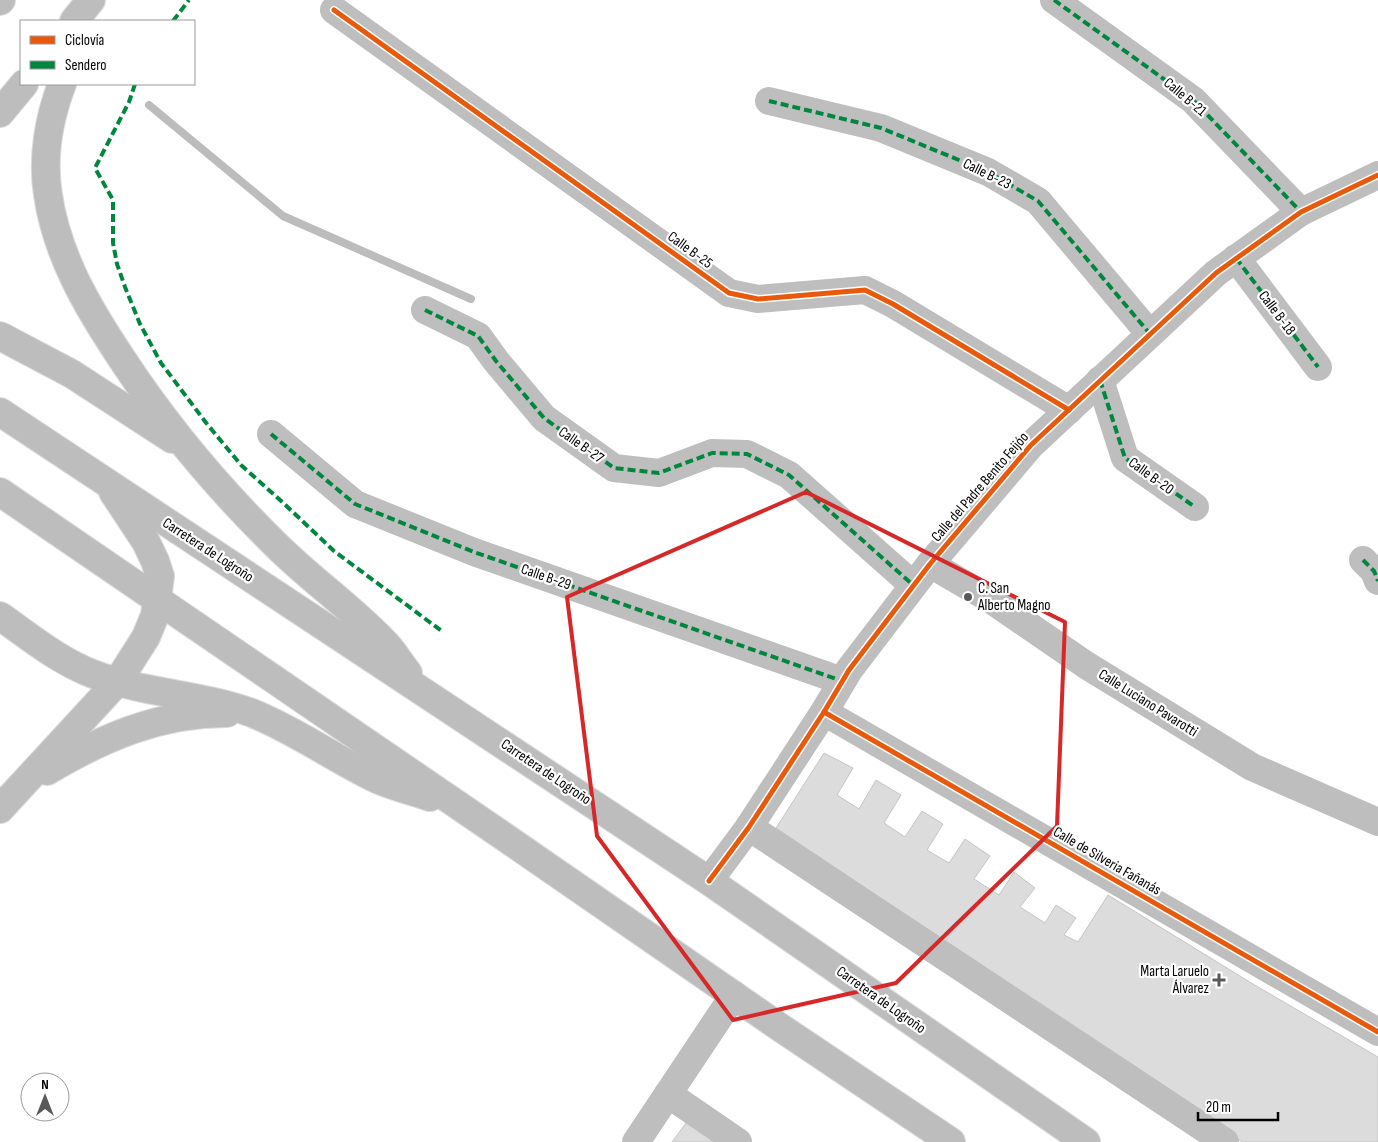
<svg xmlns="http://www.w3.org/2000/svg" width="1378" height="1142" viewBox="0 0 1378 1142" font-family="'Sofia Sans Condensed',sans-serif">
	<rect width="100%" height="100%" fill="#fff"/>
	<g fill="none" stroke-linecap="round" stroke-linejoin="round">
		<polyline stroke="#bcbcbc" stroke-width="8" points="149,105 283,216 471,299"/>
	</g>
	<g fill="#dcdcdc" stroke="#c5c5c5">
		<polygon points="824,753 853,768 837,795 859,809 876,780 901,795 884,823 905,837 922,811 943,824 927,850 949,863 965,839 990,856 974,879 999,895 1014,872 1035,888 1020,907 1045,923 1056,905 1076,918 1064,935 1078,942 1108,895 1253,984 1378,1057 1378,1142 1242,1142 776,828"/>
		<polygon points="689,1119 724,1142 672,1142"/>
	</g>
	<g fill="none" stroke-linecap="round" stroke-linejoin="round">
		<defs>
			<g id="highway">
				<polyline points="0,1 1,0"/>
				<polyline points="74,21 91,0"/>
				<path d="M62,84C49,118 42,158 48,195C57,256 88,308 122,359C166,426 218,488 275,544C309,578 349,606 382,640C392,649 399,662 408,673"/>
				<polyline points="0,113 24,84"/>
				<polyline points="0,336 72,374 172,439"/>
				<polyline points="0,412 709,881 1086,1142"/>
				<polyline points="0,492 506,838 781,1028 951,1142"/>
				<path d="M0,616C30,637 59,661 93,674C143,693 200,694 252,713C297,731 336,760 379,780C395,787 413,791 430,797"/>
				<path d="M47,771C104,737 160,713 227,713"/>
				<polyline points="0,809 118,681 146,637 155,615 160,576 155,561 146,542 113,492"/>
			</g>
		</defs>
		<use href="#highway" stroke="#dbdbdb" stroke-width="30"/>
		<g stroke="#bebebe" stroke-width="28">
			<polyline points="1054,0 1193,100 1301,212"/>
			<polyline points="334,10 729,293 758,299 865,290 893,304 1069,410"/>
			<polyline points="769,101 881,128 988,172 1038,201 1150,334"/>
			<polyline points="1236,258 1318,367"/>
			<polyline points="425,310 478,336 496,361 544,418 614,468 659,473 712,453 747,454 789,475 913,585"/>
			<polyline points="1100,380 1125,458 1195,507"/>
			<polyline points="271,434 355,504 474,552 842,681"/>
			<polyline points="1363,560 1374,571 1378,581"/>
			<polyline points="930,564 990,599 1086,665 1252,767 1378,822"/>
			<polyline points="824,712 1378,1032"/>
			<polyline points="749,827 1225,1142"/>
			<polyline points="709,881 749,827 824,712 849,670 930,564 1031,445 1216,273 1301,212 1378,175"/>
			<polyline points="668,1094 738,1142"/>
			<polyline points="636,1142 734,995"/>
		</g>
		<use href="#highway" stroke="#bdbdbd" stroke-width="28"/>
		<g stroke="#00873e" stroke-width="4" stroke-dasharray="8 4" stroke-linecap="butt">
			<polyline points="1054,0 1193,100 1301,212"/>
			<polyline points="173,21 189,0"/>
			<polyline points="135,84 129,102 95,168 113,200 113,243 117,264 125,287 140,324 161,363 207,424 241,465 279,499 334,551 443,632"/>
			<polyline points="769,101 881,128 988,172 1038,201 1150,334"/>
			<polyline points="1236,258 1318,367"/>
			<polyline points="425,310 478,336 496,361 544,418 614,468 659,473 712,453 747,454 789,475 913,585"/>
			<polyline points="1100,380 1125,458 1195,507"/>
			<polyline points="271,434 355,504 474,552 842,681"/>
			<polyline points="1363,560 1374,571 1378,581"/>
		</g>
		<defs>
			<g id="cycleway">
				<polyline points="334,10 729,293 758,299 865,290 893,304 1069,410"/>
				<polyline points="824,712 1378,1032"/>
				<polyline points="709,881 749,827 824,712 849,670 930,564 1031,445 1216,273 1301,212 1378,175"/>
			</g>
		</defs>
		<use href="#cycleway" stroke="#fff" stroke-width="8"/>
		<use href="#cycleway" stroke="#e8590c" stroke-width="5"/>
	</g>
	<path fill="none" stroke="#d62828" stroke-width="4" stroke-linejoin="round" d="M806,492L1065,622L1057,826L896,983L733,1020L597,836L567,597Z"/>
	<g fill="#595959" stroke="#fff" stroke-width="2">
		<circle cx="968" cy="597" r="5"/>
		<path d="M1216.5 972.5h5v5h5v5h-5v5h-5v-5h-5v-5h5z"/>
	</g>
	<g text-anchor="middle" dominant-baseline="central" stroke-width="4.5" stroke-linejoin="round" paint-order="stroke">
		<g font-size="15" fill="#000" stroke="#fff">
			<text transform="translate(1185 97) rotate(40)">Calle B-21</text>
			<text transform="translate(987 174) rotate(26)">Calle B-23</text>
			<text transform="translate(690 250) rotate(36)">Calle B-25</text>
			<text transform="translate(1277 313) rotate(53)">Calle B-18</text>
			<text transform="translate(581 445) rotate(35)">Calle B-27</text>
			<text transform="translate(1151 476) rotate(36)">Calle B-20</text>
			<text transform="translate(980 487) rotate(-49)">Calle del Padre Benito Feijóo</text>
			<text transform="translate(208 550) rotate(33)">Carretera de Logroño</text>
			<text transform="translate(546 577) rotate(19)">Calle B-29</text>
			<text transform="translate(1148 703) rotate(32)">Calle Luciano Pavarotti</text>
			<text transform="translate(546 772) rotate(34)">Carretera de Logroño</text>
			<text transform="translate(1107 861) rotate(30)">Calle de Silveria Fañanás</text>
			<text transform="translate(881 1000) rotate(35)">Carretera de Logroño</text>
		</g>
		<g font-size="15" fill="#000" stroke="#fff" text-anchor="start">
			<text x="978" y="588">C. San<tspan x="978" dy="17">Alberto Magno</tspan></text>
			<text x="1209" y="971" text-anchor="end">Marta Laruelo<tspan x="1209" dy="17">Álvarez</tspan></text>
		</g>
	</g>
	<rect x="20" y="20" width="175" height="65" fill="#ffffff" stroke="#999999"/>
	<rect x="30" y="36" width="25" height="8" fill="#e8590c" stroke="#999999"/>
	<text x="65" y="45" font-size="15" fill="#000000">Ciclovía</text>
	<rect x="30" y="61" width="25" height="8" fill="#00873e" stroke="#999999"/>
	<text x="65" y="70" font-size="15" fill="#000000">Sendero</text>
	<g transform="translate(45 1097)"><circle r="24" fill="#ffffff" stroke="#999999"/>
	<path d="M0-4L9 19L0 12L-9 19Z" fill="#595959"/>
	<text y="-8" font-size="14" font-weight="bold" text-anchor="middle" fill="#000000">N</text>
	</g>
	<path d="M1198 1112v8h80v-8" fill="none" stroke="#000000" stroke-width="2.5"/>
	<text x="1206" y="1112" font-size="15" fill="#000000" stroke="#ffffff" stroke-width="4" paint-order="stroke">20 m</text>
</svg>
